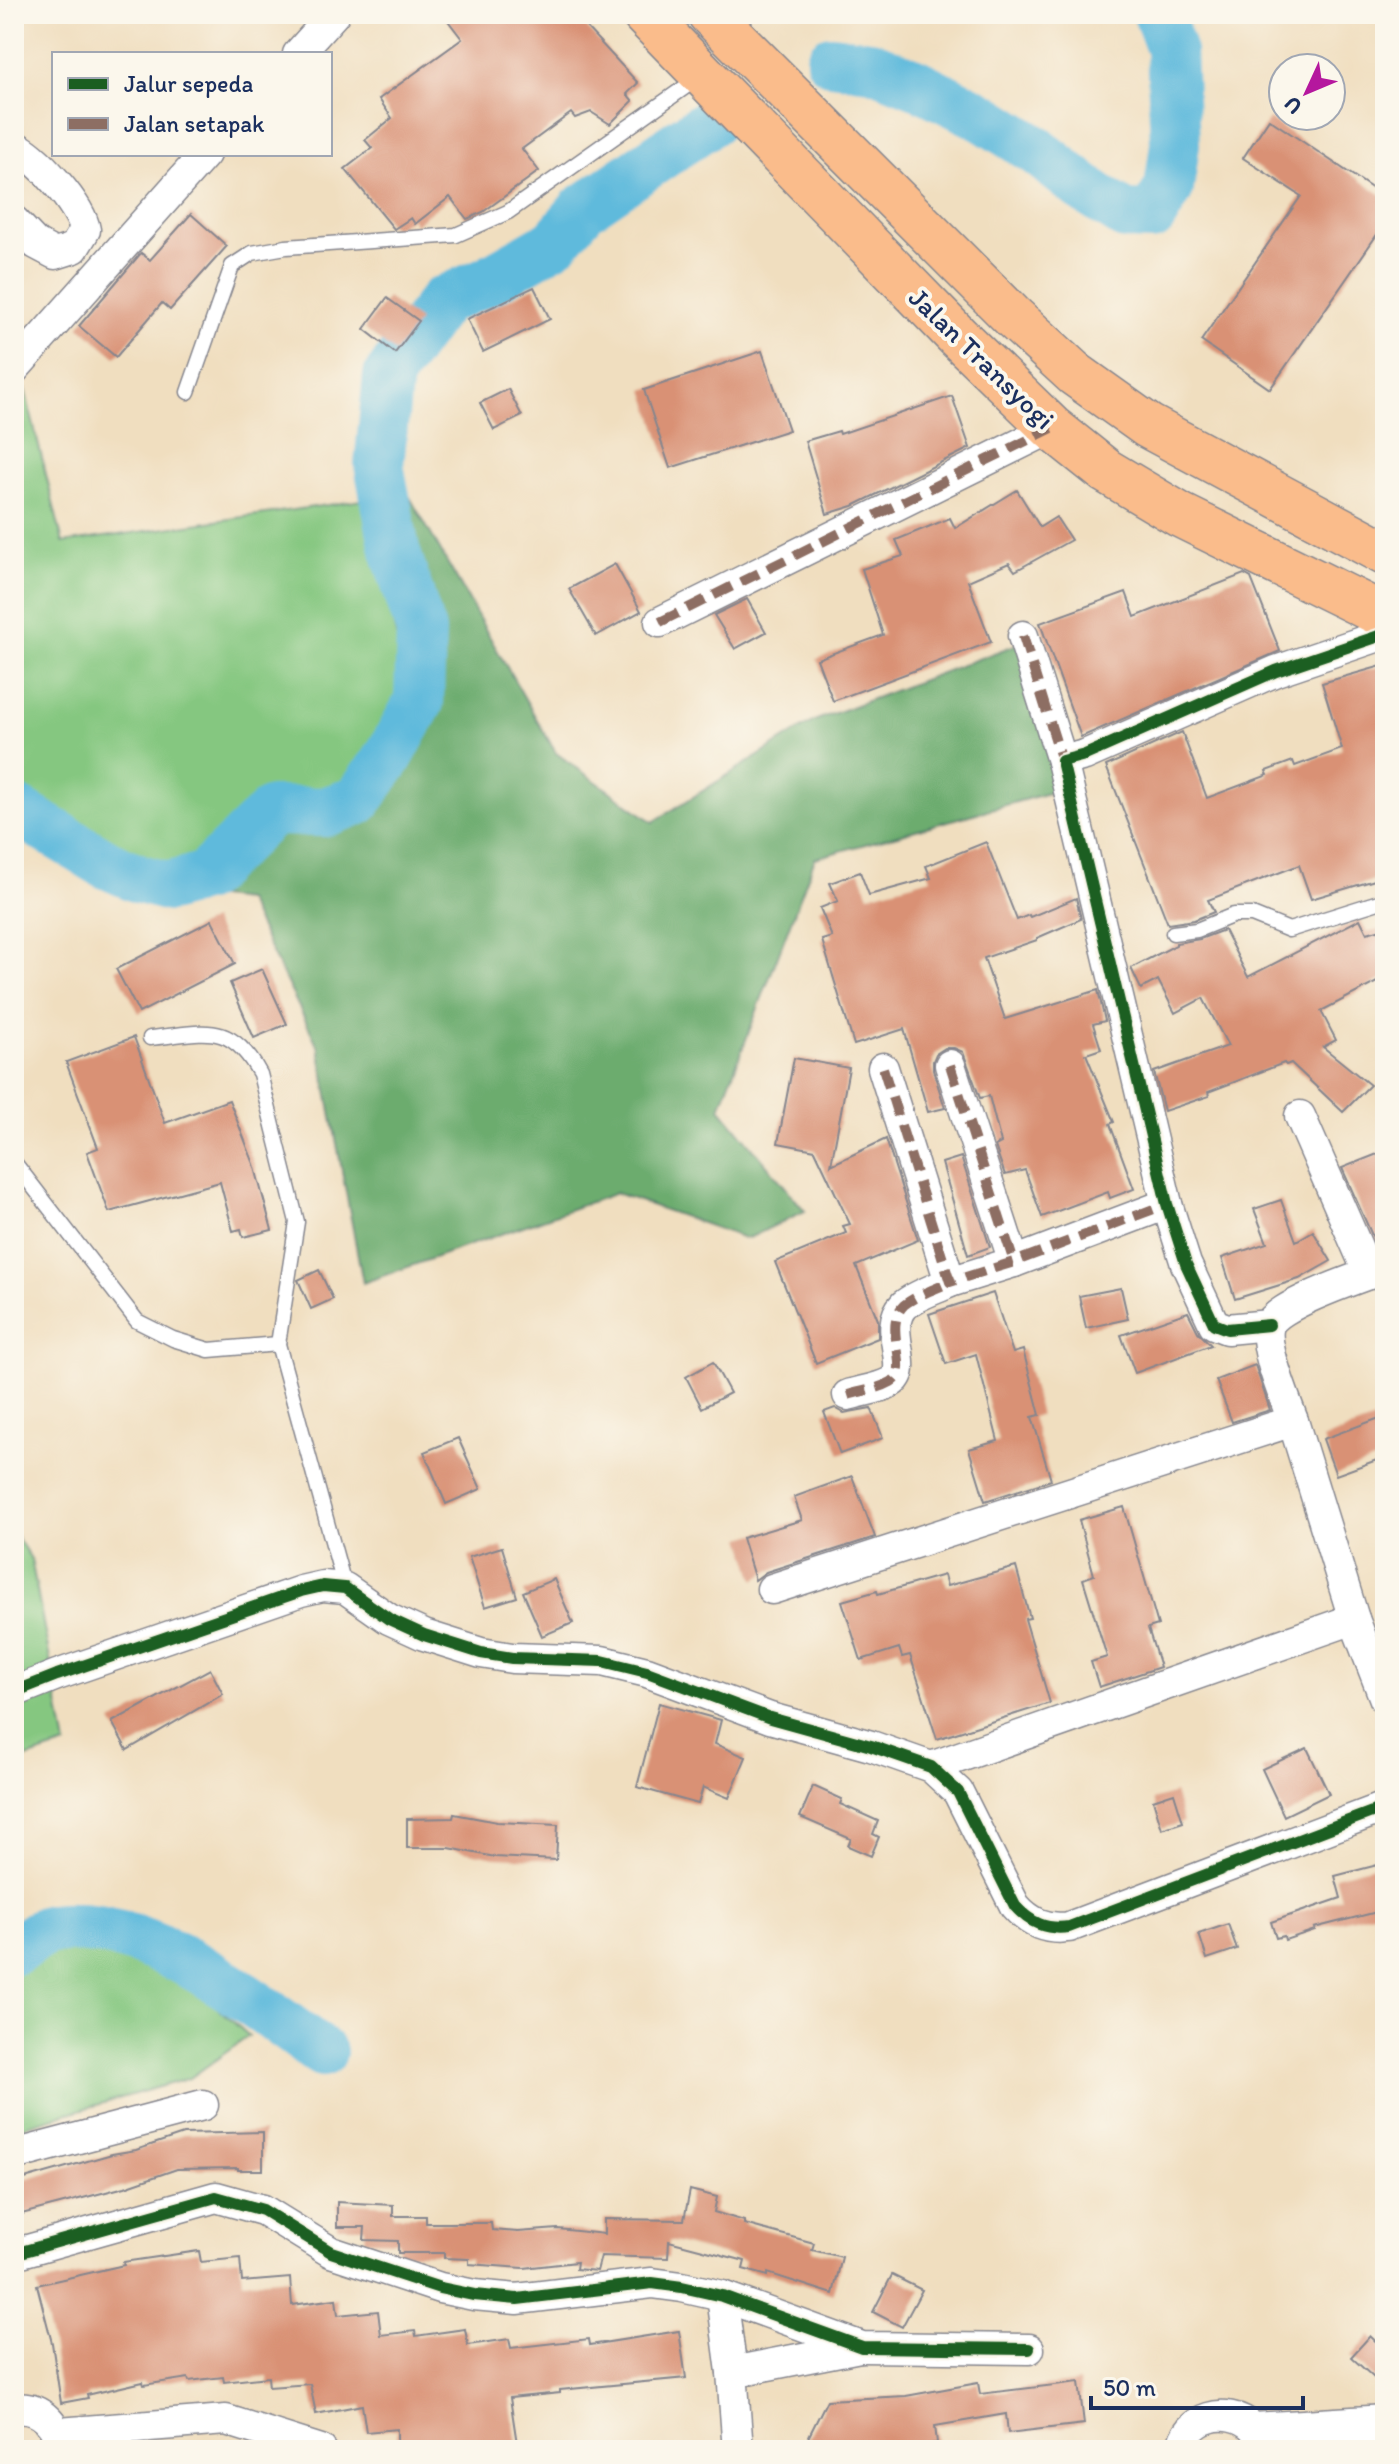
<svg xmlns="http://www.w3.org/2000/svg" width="1399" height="2464" viewBox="0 0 1399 2464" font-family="Itim,sans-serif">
	<rect width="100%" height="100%" fill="#fbf7ec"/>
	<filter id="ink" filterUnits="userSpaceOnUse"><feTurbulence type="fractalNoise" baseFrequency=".0125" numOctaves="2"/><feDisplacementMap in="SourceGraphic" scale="16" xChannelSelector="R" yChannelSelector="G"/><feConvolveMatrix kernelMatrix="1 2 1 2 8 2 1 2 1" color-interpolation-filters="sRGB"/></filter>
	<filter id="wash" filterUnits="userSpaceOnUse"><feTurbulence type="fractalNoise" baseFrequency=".006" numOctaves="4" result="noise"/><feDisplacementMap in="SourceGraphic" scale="32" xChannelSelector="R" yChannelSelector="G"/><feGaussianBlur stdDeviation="1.8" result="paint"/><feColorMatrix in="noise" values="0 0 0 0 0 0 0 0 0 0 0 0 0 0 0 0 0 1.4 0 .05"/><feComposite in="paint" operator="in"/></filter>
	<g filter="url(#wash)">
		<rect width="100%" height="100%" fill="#f0debf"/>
		<g fill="#85c780" stroke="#507b6f" stroke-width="2">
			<polygon points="25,390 63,543 362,500 413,700 342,795 257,814 198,895 111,886 14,818 14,412"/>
			<polygon points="14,1533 31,1559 66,1745 14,1762"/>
			<polygon points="14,1944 155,1952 249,2036 190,2078 14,2129"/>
		</g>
		<polygon fill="#6cac6e" stroke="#446e66" stroke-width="2" points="408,494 556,753 653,822 814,721 1020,643 1070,787 815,858 720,1108 805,1211 747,1239 616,1193 363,1283 319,1048 246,900 198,895 257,814 342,795 413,700 362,500"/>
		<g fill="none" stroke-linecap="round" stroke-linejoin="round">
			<g stroke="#5ebadc" stroke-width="50">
				<polyline points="831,60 870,65 917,84 983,117 1037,151 1089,192 1125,215 1152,216 1169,188 1175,144 1171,49 1158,14"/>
				<polyline points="14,809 106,864 140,879 169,887 205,876 272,811 324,812 357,801 388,758 419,702 421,631 395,550 379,465 388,376 442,301 489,280 555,242 583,209 710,122"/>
				<path d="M14,1950C27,1945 38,1931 51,1929C146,1916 249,2000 322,2052"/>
			</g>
		</g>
		<g id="blocks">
			<g fill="#d99175">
				<polygon points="443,14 574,14 638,83 627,94 633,101 610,124 591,112 575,118 571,113 522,149 539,171 483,212 467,219 450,197 415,224 411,218 394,229 345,169 372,148 365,140 392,118 379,99 462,39"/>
				<polygon points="1269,119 1385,197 1385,223 1270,389 1201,341 1301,196 1243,158"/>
				<polygon points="191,214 227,246 170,310 162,303 116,357 79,326 141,253 150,260"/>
				<polygon points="534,287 550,319 483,352 467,319"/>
				<polygon points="387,298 419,321 395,353 364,329"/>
				<polygon points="762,351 789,430 670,468 644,390"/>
				<polygon points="508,389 522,416 494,430 480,403"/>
				<polygon points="952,396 970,448 853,506 827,514 805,441 839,431 840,434"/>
				<polygon points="1017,490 1040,527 1056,517 1071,540 1015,571 1009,563 968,581 991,642 833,701 817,659 883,635 862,569 903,556 896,540 950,518 955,528"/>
				<polygon points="615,564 641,611 596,636 569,589"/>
				<polygon points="1244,574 1251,578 1280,651 1081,737 1040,623 1126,592 1135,617"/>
				<polygon points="747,599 766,632 735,649 714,615"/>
				<polygon points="1385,665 1385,877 1311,899 1299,865 1208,900 1214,912 1194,920 1168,924 1106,766 1182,732 1207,798 1268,775 1266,771 1293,761 1295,766 1342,749 1322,683"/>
				<polygon points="986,842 1017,920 1029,915 1030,917 1076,898 1081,919 1037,938 1037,940 984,958 1005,1019 1098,990 1105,1021 1093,1024 1101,1049 1086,1054 1114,1122 1110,1124 1134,1189 1110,1198 1108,1192 1042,1217 1025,1170 1005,1175 995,1146 1001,1143 989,1096 980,1098 963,1052 954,1048 945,1048 936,1054 933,1061 933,1070 945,1108 928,1112 904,1029 854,1045 822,940 832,937 820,908 838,901 830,883 860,872 869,895 931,878 926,866"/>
				<polygon points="1360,919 1367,933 1385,928 1385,978 1321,1011 1336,1040 1323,1047 1370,1085 1343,1112 1291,1063 1286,1065 1284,1063 1208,1092 1209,1096 1164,1111 1154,1072 1228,1046 1203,998 1175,1013 1158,980 1141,989 1131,968 1176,945 1176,943 1200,939 1224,930 1248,977"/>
				<polygon points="212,920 235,964 139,1013 116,969"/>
				<polygon points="262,969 287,1024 254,1038 230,983"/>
				<polygon points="134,1037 165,1123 229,1100 254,1164 272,1230 243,1237 241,1229 233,1231 220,1182 109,1212 87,1152 98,1148 66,1062"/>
				<polygon points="794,1058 849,1068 831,1165 886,1139 918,1240 856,1266 878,1320 878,1338 816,1363 775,1262 846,1233 843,1226 850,1224 815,1150 778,1143"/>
				<polygon points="1385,1151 1385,1250 1379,1251 1342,1168"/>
				<polygon points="961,1157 990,1247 968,1255 942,1163"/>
				<polygon points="1281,1200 1296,1241 1313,1231 1331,1261 1299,1279 1235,1299 1222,1258 1267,1243 1254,1209"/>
				<polygon points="319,1270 333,1299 311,1309 298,1280"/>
				<polygon points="1121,1288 1128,1319 1086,1328 1079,1296"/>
				<polygon points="993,1293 1013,1353 1023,1350 1040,1415 1032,1417 1051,1480 985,1501 969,1449 998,1441 976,1354 946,1364 929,1314"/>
				<polygon points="1188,1312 1198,1332 1211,1345 1135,1373 1121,1335"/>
				<polygon points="713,1362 730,1393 702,1408 686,1377"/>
				<polygon points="1255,1365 1270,1410 1232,1422 1216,1380"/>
				<polygon points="835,1408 844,1413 871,1408 883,1438 840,1454 824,1412"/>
				<polygon points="1385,1416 1385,1457 1336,1475 1323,1439"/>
				<polygon points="458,1438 481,1489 446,1504 424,1452"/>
				<polygon points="852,1476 875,1537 766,1572 755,1580 742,1538 802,1520 794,1497"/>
				<polygon points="1124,1507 1158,1625 1148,1628 1160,1667 1099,1687 1091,1662 1107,1657 1083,1579 1094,1575 1079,1520"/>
				<polygon points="502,1547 517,1597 485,1607 469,1557"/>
				<polygon points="1016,1567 1030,1618 1025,1619 1050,1703 937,1739 910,1655 902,1657 899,1648 861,1660 842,1601 877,1591 878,1594 944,1575 947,1586"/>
				<polygon points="554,1579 573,1623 542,1636 523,1592"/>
				<polygon points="210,1669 223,1694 127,1750 112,1722"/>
				<polygon points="659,1703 721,1720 715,1744 746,1757 729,1798 703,1787 698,1804 637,1787"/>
				<polygon points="1307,1748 1329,1794 1284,1816 1262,1769"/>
				<polygon points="813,1786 842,1799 840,1804 878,1821 873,1834 879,1837 871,1856 848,1846 851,1839 800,1817"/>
				<polygon points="1174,1793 1183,1822 1162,1829 1153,1800"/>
				<polygon points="454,1814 497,1822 558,1825 556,1860 495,1857 449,1848 407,1848 407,1819 453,1818"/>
				<polygon points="1385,1863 1385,1910 1314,1928 1315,1930 1285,1940 1284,1936 1276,1938 1271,1922 1341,1898 1335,1876"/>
				<polygon points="1228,1924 1237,1949 1207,1959 1199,1934"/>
				<polygon points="263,2132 263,2170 238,2170 238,2168 177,2169 125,2187 14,2216 14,2182 112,2154 136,2150 183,2134"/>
				<polygon points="690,2190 717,2197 714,2212 744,2221 744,2224 814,2243 812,2250 842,2257 833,2294 768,2273 768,2276 743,2269 745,2261 669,2241 668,2258 601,2256 597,2271 576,2269 577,2262 524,2268 469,2264 469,2259 444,2258 444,2253 398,2253 398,2241 364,2240 365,2227 337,2227 337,2202 393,2205 393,2216 426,2216 426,2223 491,2223 492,2230 518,2232 558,2229 604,2234 604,2219 684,2220"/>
				<polygon points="199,2251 201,2262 240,2258 242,2282 290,2278 292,2305 336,2299 338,2315 378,2311 381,2335 415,2331 416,2336 465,2329 468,2345 509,2339 511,2348 589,2339 590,2345 679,2331 686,2378 560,2390 560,2393 510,2398 518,2450 451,2450 450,2444 397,2445 397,2429 366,2432 362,2405 316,2414 310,2384 269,2387 268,2377 224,2382 223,2377 189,2381 188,2378 144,2385 143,2382 87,2395 88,2398 61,2403 52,2343 37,2285 124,2265 123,2262"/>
				<polygon points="892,2275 922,2290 902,2327 873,2312"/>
				<polygon points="1370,2336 1385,2350 1385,2388 1351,2357"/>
				<polygon points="1079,2382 1084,2424 1008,2433 1006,2414 935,2426 937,2443 886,2450 802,2450 827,2400 906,2396 978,2383 980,2394"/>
			</g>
		</g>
	</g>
	<g filter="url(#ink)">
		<use href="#blocks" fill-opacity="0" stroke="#86868e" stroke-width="2"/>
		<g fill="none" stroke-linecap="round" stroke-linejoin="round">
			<defs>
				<g id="lane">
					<polyline points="188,392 232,266 252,253 286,247 456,235 508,212 698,78"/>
					<polyline points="1173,933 1197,930 1234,915 1252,915 1289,930 1385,900"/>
					<path d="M150,1038C204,1033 230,1019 260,1074L297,1222L278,1344L345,1588"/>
					<polyline points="14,1162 137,1321 173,1339 209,1350 278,1344"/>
				</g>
				<g id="street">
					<polyline points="298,54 334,14"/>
					<path d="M14,146C36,155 81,206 85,230L74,248L55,254L36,244L14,221"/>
					<polyline points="14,369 205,154"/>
					<polyline points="660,622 1052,428"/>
					<polyline points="1023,636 1062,761"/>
					<polyline points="950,1065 1014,1262"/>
					<polyline points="883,1068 950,1282 1014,1262 1167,1204"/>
					<polyline points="1300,1116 1369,1274"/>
					<polyline points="1269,1325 1227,1329 1214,1324 1186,1264 1167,1204 1062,761 1085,755 1276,671 1385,634"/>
					<path d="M848,1395C861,1391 879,1389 891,1382C913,1369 881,1328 904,1305C916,1295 936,1289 950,1282"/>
					<path d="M1293,1421C1286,1400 1262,1346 1269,1325C1276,1305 1363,1276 1385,1268"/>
					<polyline points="772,1589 1293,1421 1354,1619 1385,1699"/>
					<path d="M14,1692L57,1675L301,1591L323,1586L345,1588L389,1619L424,1635L481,1653L512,1658L602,1661L647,1672L770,1718L871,1746L931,1767L958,1792L1015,1906C1030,1923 1046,1930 1069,1927L1385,1807"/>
					<polyline points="931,1767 1354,1619"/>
					<polyline points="14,2155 203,2105"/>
					<polyline points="14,2254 216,2197 263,2210 331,2252 440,2288 474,2295 517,2299 652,2283 682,2287 722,2296 862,2347 1029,2349"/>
					<polyline points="722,2296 732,2372 738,2450"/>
					<polyline points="732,2372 860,2347"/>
					<path d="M14,2409C41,2405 58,2426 62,2450"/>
					<polyline points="1253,2428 1385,2420"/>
					<polyline points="59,2433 226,2420 321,2450"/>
					<path d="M1182,2450C1185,2417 1227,2405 1252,2427C1257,2432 1260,2443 1263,2450"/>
					<polyline points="1297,2450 1385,2442"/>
				</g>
				<g id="highway">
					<polyline points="644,14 958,337 1052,428 1106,471 1180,515 1385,616"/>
					<polyline points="710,14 1013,317 1075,374 1148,426 1385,553"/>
				</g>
			</defs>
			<use href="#lane" stroke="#86868e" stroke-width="17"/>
			<use href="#street" stroke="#86868e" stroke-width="33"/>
			<use href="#highway" stroke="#86868e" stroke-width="47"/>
			<use href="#lane" stroke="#fff" stroke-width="14"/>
			<use href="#street" stroke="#fff" stroke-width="30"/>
			<use href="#highway" stroke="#fabc8b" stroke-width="44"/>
			<g stroke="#8d6e63" stroke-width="10" stroke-dasharray="20 10" stroke-linecap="butt">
				<polyline points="660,622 1052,428"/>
				<polyline points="1023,636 1062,761"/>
				<polyline points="950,1065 1014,1262"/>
				<polyline points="883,1068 950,1282 1014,1262 1167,1204"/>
				<path d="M848,1395C861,1391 879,1389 891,1382C913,1369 881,1328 904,1305C916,1295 936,1289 950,1282"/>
			</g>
			<defs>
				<g id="cycleway">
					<polyline points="1269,1325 1227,1329 1214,1324 1186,1264 1167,1204 1062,761 1085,755 1276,671 1385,634"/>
					<path d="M14,1692L57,1675L301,1591L323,1586L345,1588L389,1619L424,1635L481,1653L512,1658L602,1661L647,1672L770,1718L871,1746L931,1767L958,1792L1015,1906C1030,1923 1046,1930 1069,1927L1385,1807"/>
					<polyline points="14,2254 216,2197 263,2210 331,2252 440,2288 474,2295 517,2299 652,2283 682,2287 722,2296 862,2347 1029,2349"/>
				</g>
			</defs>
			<use href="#cycleway" stroke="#fbf7ec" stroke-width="17"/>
			<use href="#cycleway" stroke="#1b5e20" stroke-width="12"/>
		</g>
	</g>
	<g text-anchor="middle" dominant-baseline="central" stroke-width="8" stroke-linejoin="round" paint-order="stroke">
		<g font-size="28" fill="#1b2f5e" stroke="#fbf7ec">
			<text transform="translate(982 358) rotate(44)">Jalan Transyogi</text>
		</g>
	</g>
	<rect width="1399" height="2464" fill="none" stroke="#fbf7ec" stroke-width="48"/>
	<rect x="52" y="52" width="280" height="104" fill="#fbf7ec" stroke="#a1a7b3" stroke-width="2"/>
	<rect x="68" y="78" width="40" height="12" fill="#1b5e20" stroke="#a1a7b3" stroke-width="2"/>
	<text x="124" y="92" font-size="24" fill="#1b2f5e">Jalur sepeda</text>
	<rect x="68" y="118" width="40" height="12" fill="#8d6e63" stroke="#a1a7b3" stroke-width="2"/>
	<text x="124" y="132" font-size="24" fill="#1b2f5e">Jalan setapak</text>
	<g transform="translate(1307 92) rotate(226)"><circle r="38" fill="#fbf7ec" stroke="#a1a7b3" stroke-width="2"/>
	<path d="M0-6L14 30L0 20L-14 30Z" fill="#b5179e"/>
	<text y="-12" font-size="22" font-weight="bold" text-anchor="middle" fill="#1b2f5e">U</text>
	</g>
	<path d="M1091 2396v12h212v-12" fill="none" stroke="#1b2f5e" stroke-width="4"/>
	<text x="1103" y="2396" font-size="24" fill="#1b2f5e" stroke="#fbf7ec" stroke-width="6" paint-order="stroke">50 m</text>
</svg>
